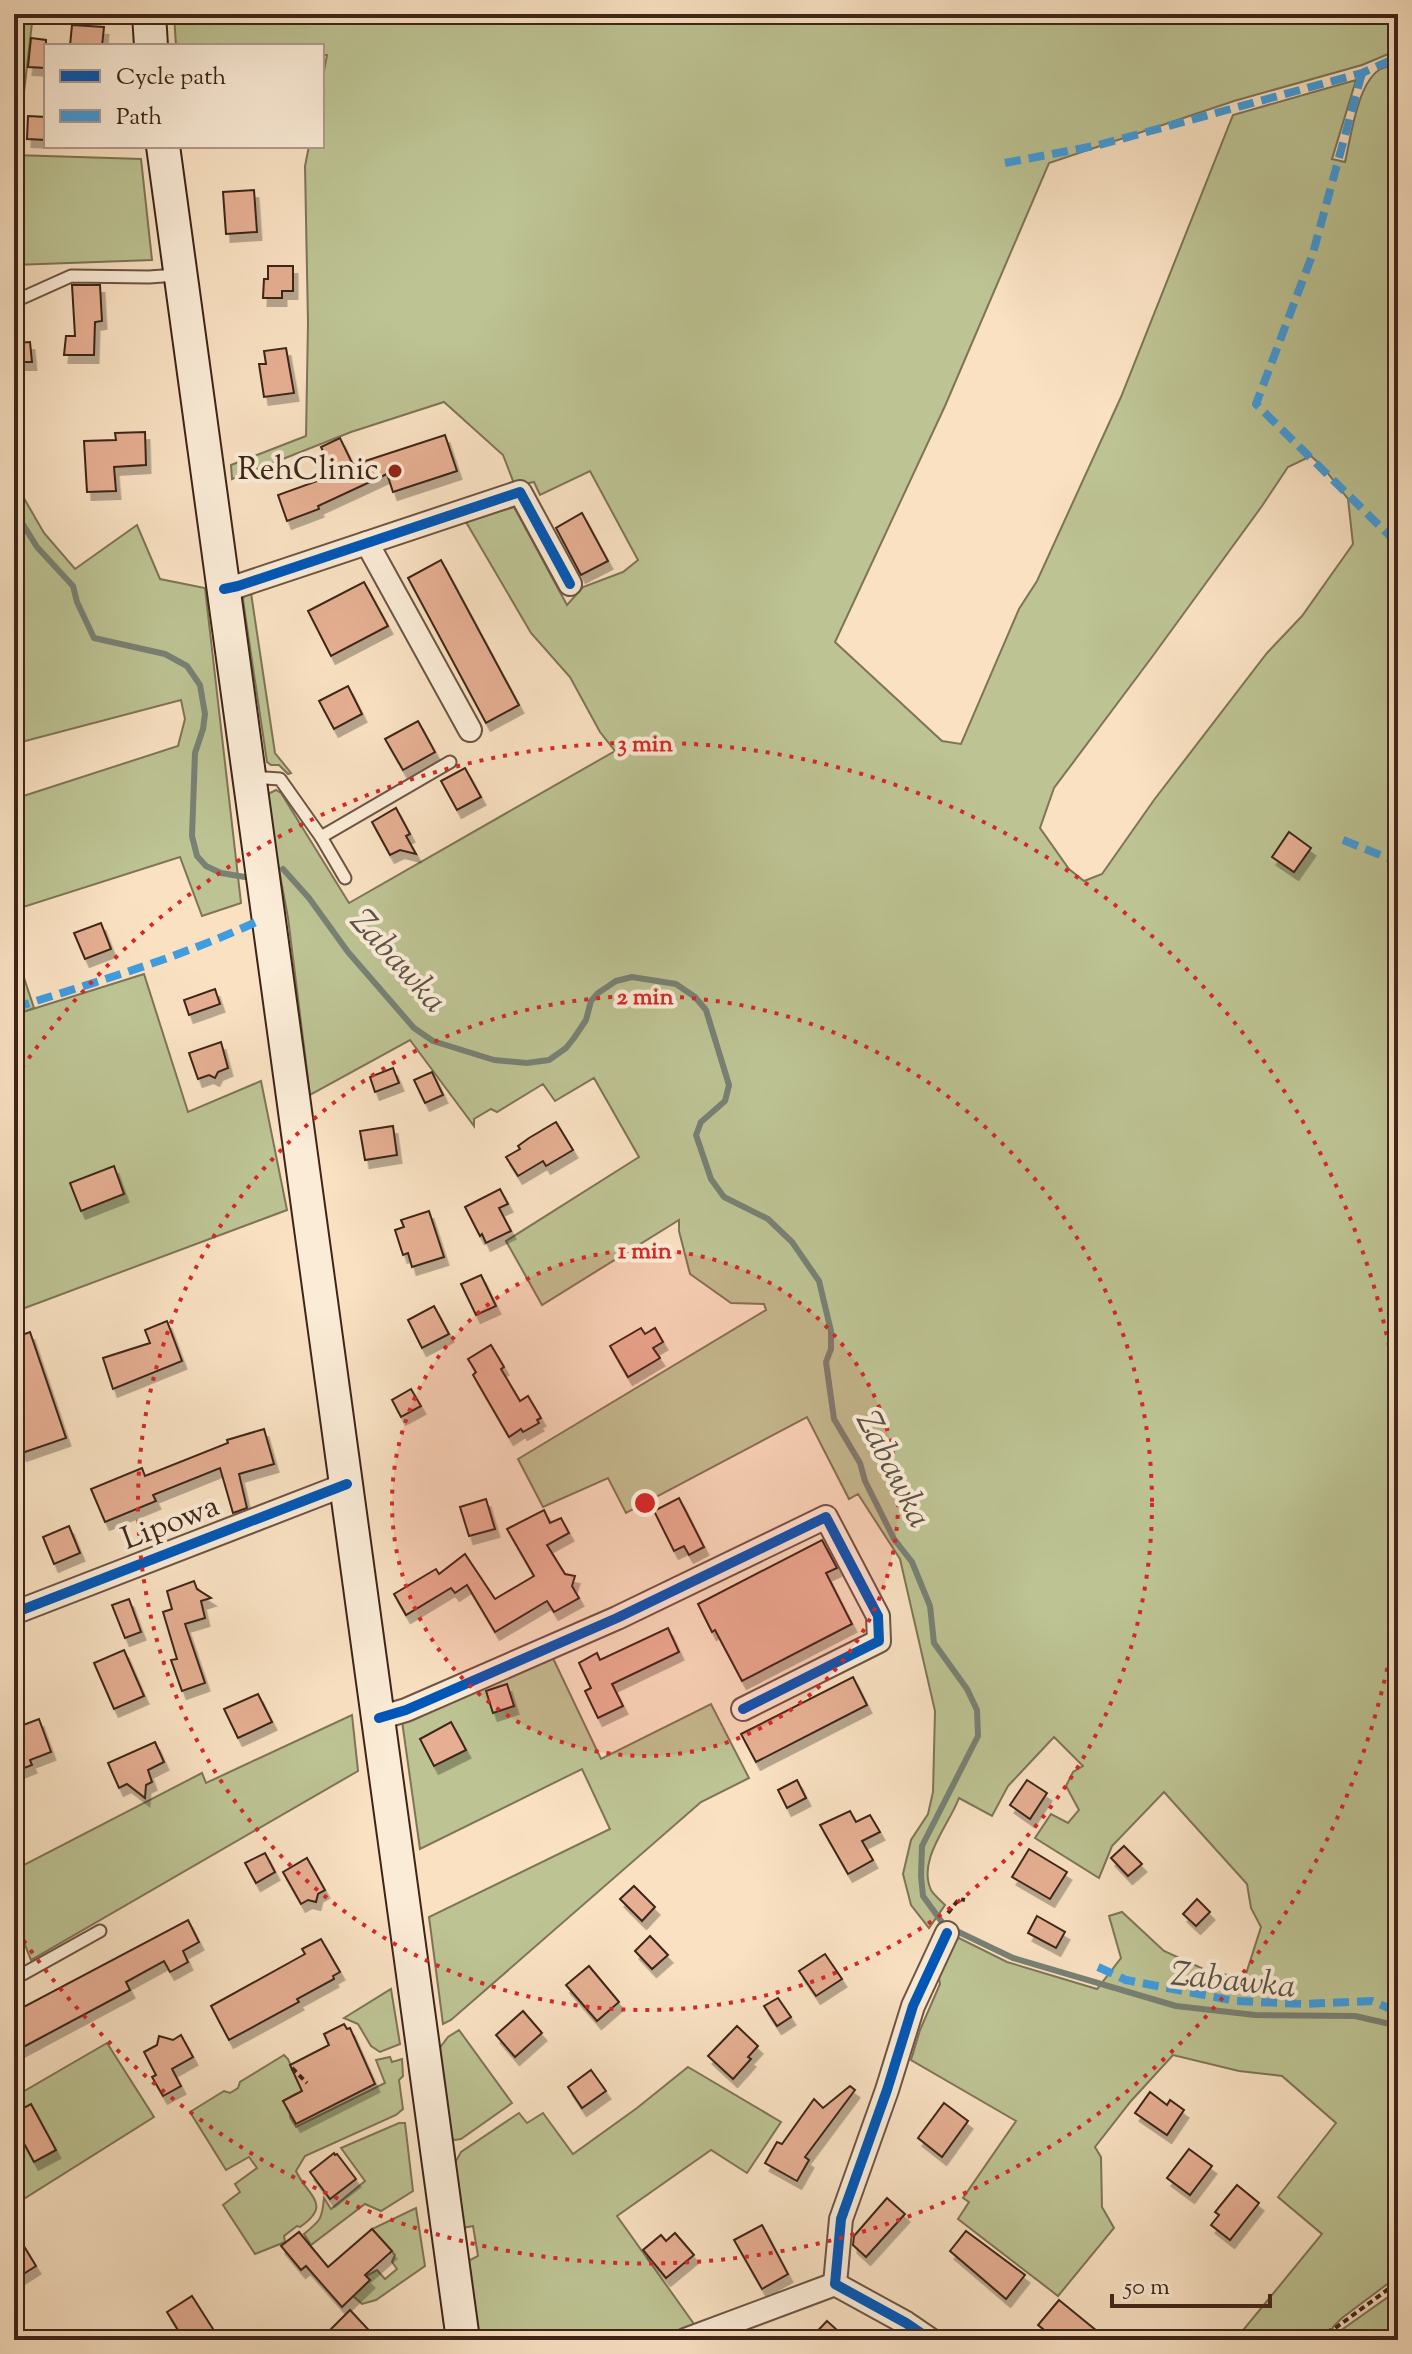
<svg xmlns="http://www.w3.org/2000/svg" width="1412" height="2354" viewBox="0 0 1412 2354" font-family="'Sorts Mill Goudy',serif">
	<defs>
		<filter id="shadow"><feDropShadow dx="4.5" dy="8" stdDeviation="0" flood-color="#0004"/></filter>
	</defs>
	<rect width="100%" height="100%" fill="#f9e1c2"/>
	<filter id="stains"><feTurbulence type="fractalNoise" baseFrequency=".0025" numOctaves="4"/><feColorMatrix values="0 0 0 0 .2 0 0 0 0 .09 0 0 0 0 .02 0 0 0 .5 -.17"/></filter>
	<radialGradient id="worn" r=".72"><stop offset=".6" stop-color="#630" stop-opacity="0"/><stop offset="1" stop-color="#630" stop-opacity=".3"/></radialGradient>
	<g fill="#bdc393" stroke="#7e7456" stroke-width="2" fill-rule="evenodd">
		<polygon points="14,14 33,14 20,127 14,126"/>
		<path d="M174,14H1398V50L1362,65L1234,101L1049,163L945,406L835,642L942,741L961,744L1019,609L1037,581L1121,397L1233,115L1356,80L1332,159L1345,162C1351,137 1357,85 1379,70C1384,67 1392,66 1398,64V2276L1342,2318L1333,2327L1330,2338L1398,2290V2340H1235L1322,2234L1278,2197L1336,2123L1282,2076L1239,2071L1173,2055L1131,2101L1095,2147L1101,2157L1102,2207L1114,2228L1058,2296L958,2219L969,2202L963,2198L1016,2121L911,2060L920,2030L940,1984L937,1966L951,1939L959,1938L1007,1962L1097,1989L1121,1958L1109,1916L1122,1912L1164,1951L1212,1973L1245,1977L1261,1927L1251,1908L1247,1884L1164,1792L1112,1846L1099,1878L1035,1838L1051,1814L1068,1823L1079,1810L1066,1786L1073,1772L1083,1766L1054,1737L1008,1786L992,1816L959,1798C949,1825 917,1860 931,1890C934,1895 941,1901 945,1905L929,1928L911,1905L903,1874L911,1840L928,1814L933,1792L935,1711L900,1559L858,1494L849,1499L807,1417L626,1513L608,1478L543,1507L518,1459L766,1310L764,1304L731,1303L690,1274L679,1231V1220L542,1305L506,1241L639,1157L594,1078L555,1101L543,1084L497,1112L491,1109L474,1119V1126L410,1040L310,1095L288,918L266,800L268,794L276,790L281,793L349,903L615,751L600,732L570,677L531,633L466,522L514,507L567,605L583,587L623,572L638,560L590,471L540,495L534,482L515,486L503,455L444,402L351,432L232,479L231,465L306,436L308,323L305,166L309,146H322V81L327,55H322V46H176ZM1311,456L1322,466L1348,499L1353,544L1302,616L1267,653L1154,800L1102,874L1084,881L1069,869L1040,828L1054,788L1152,657L1262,506L1288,467Z"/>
		<polygon points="14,155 141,159 152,260 14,265"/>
		<polygon points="14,481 44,533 75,569 137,525 160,579 205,588 241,903 202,916 180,857 14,910 14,799 178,746 185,719 181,700 14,744"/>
		<polygon points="251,593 275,753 291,773 288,774 279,765 271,765 267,762 243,600 244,596"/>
		<polygon points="14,948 34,1008 20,1013 144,974 188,1112 261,1081 287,1210 14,1312"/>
		<polygon points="551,1654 601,1759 711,1704 749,1778 701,1802 451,2020 443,2024 429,1917 610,1829 582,1769 420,1849 402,1721"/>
		<polygon points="352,1715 358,1771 31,1960 14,1917 14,1870 202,1773 206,1783"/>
		<polygon points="391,1989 400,2044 380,2052 371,2046 358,2024 344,2018"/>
		<polygon points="459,2030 512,2103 461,2139 455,2140 450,2137 436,2053 448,2037"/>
		<polygon points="107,2043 154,2117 22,2200 14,2184 14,2097"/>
		<path d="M284,2055L288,2059L310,2107L301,2106L296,2094L283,2101L291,2111L290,2117L296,2127L385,2083L376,2060L390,2057L392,2062L402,2059L403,2076L399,2080L403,2109L396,2115L305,2156L296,2171C308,2197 333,2204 300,2227L297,2226L284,2236L285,2242L255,2254L223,2205L240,2192L235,2184L257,2168L249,2157L226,2170L190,2112L224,2091L230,2093L238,2088L240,2082Z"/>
		<polygon points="688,2067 781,2122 747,2173 711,2150 617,2216 699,2331 679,2340 478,2340 466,2268 470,2260 478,2256 473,2226 463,2228 454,2170 456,2161 461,2152 519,2113 527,2123 543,2113 573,2154 637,2108"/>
		<path d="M399,2123H405L413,2191L381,2211L365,2204L311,2245L304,2234C321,2220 322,2219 324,2198L331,2209L365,2181L341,2148Z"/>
		<polygon points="416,2208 425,2266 376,2300 362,2304 351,2294 369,2280 366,2276 377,2270 385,2279 397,2269 392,2262 395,2255 372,2229"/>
	</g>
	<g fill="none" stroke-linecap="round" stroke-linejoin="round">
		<g stroke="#788174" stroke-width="6">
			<polyline points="14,510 37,547 73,586 77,602 94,638 165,654 187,666 200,685 205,714 203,729 195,753 192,836 197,856 206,866 221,873 245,877"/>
			<polyline points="283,869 309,898 348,952 414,1028 433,1041 494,1060 527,1063 549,1060 566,1048 574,1038 586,1020 591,1001 598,993 616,981 632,977 676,984 695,997 706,1010 729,1085 725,1101 701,1122 696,1135 711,1179 724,1197 768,1219 792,1242 819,1281 831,1331 831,1349 826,1362 834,1419 860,1463 865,1481 894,1539 912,1562 930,1606 934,1643 967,1689 977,1710 978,1736 922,1846 921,1876 923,1896 944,1925 1013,1958 1176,2006 1255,2015 1355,2016 1390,2024 1398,2028"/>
		</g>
	</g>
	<g fill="#e6af93" stroke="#3e2519" stroke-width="2" filter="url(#shadow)">
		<polygon points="72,25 104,27 102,46 70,46"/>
		<polygon points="31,38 46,40 46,68 28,67"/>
		<polygon points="28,116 46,117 46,140 27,139"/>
		<polygon points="254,190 257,232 226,234 223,192"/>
		<polygon points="268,266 293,266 293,291 282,291 282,298 263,298 264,279 268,279"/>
		<polygon points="72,285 100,285 102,321 95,322 94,355 64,355 66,336 75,336"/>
		<polygon points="30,342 32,362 15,362 14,343"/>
		<polygon points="286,348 294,393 264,397 259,364 266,364 264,351"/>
		<polygon points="145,432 146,465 114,467 116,491 87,492 84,441 116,440 115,433"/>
		<polygon points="445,435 457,471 393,492 387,474 318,506 319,509 287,521 278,495 334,475 321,447 340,438 353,465"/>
		<polygon points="582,513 608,561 581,575 556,528"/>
		<polygon points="441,560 519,705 486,723 408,578"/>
		<polygon points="364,582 388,626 331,656 308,611"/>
		<polygon points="348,686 362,714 334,729 319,701"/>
		<polygon points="418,721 435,752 403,770 385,739"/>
		<polygon points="465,768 481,797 457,810 441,781"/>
		<polygon points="396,808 410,834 406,836 416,854 400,850 390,855 372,822"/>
		<polygon points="1289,832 1311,848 1294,872 1272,857"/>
		<polygon points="101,923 111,949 85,959 74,933"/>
		<polygon points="215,989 220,1004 189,1015 184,1000"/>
		<polygon points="221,1042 228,1068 218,1072 215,1078 209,1075 198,1079 189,1053"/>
		<polygon points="393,1068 399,1083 375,1092 370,1077"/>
		<polygon points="432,1072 443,1095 425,1103 414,1080"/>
		<polygon points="556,1122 573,1150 546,1166 543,1161 518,1176 506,1157 520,1149 518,1146 529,1138"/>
		<polygon points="393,1126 397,1155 365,1160 360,1131"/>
		<polygon points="114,1166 124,1194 81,1211 70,1183"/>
		<polygon points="500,1189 508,1204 499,1208 511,1231 486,1243 482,1234 480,1236 465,1207"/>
		<polygon points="429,1211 444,1257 412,1267 408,1253 403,1255 395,1230 404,1227 401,1220"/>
		<polygon points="481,1275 496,1306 476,1315 461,1284"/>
		<polygon points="434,1306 449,1334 422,1348 408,1320"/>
		<polygon points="167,1321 182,1361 113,1389 103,1358 150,1343 145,1330"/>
		<polygon points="641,1328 645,1334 655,1328 663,1342 653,1348 660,1358 628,1377 610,1346"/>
		<polygon points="30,1332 66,1438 22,1453 14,1430 14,1338"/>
		<polygon points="491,1345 504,1367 501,1369 520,1401 528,1396 541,1418 537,1420 539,1423 523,1432 521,1429 509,1437 473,1375 476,1372 468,1359"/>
		<polygon points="411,1389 421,1406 401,1417 392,1400"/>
		<polygon points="264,1429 274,1464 239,1474 247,1508 233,1513 220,1468 153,1495 156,1501 105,1522 91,1489 142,1468 145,1476 228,1443 227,1440"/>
		<polygon points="679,1498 704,1547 689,1555 684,1546 674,1551 654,1511"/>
		<polygon points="486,1499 495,1529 469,1536 460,1507"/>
		<polygon points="544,1510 550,1523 561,1518 569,1533 547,1545 565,1574 575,1576 572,1586 579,1598 554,1612 547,1601 495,1632 467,1585 455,1593 451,1588 406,1615 394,1594 436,1569 439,1574 465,1554 495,1599 534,1576 507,1529"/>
		<polygon points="69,1526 80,1553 54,1564 43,1537"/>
		<polygon points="822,1540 837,1568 826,1573 852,1624 742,1681 715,1630 712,1632 698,1604"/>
		<polygon points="194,1581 197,1589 211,1598 201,1601 205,1618 185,1624 205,1683 182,1691 171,1660 177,1659 163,1612 172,1609 167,1591"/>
		<polygon points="129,1599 141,1632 125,1638 112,1605"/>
		<polygon points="668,1628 679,1652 612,1684 623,1706 598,1718 585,1691 591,1688 579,1663 597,1653 600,1660"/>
		<polygon points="124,1650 144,1696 114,1709 94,1663"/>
		<polygon points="853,1677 867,1705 756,1762 741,1734"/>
		<polygon points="507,1684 514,1706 493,1713 486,1691"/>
		<polygon points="258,1694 272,1722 238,1738 224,1709"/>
		<polygon points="39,1719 51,1752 30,1760 32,1765 14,1772 14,1721 18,1727"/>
		<polygon points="451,1722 466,1750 434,1766 420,1739"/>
		<polygon points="155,1742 164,1762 148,1770 152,1782 146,1785 145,1798 127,1784 119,1788 108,1763"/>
		<polygon points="797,1780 806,1798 787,1808 778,1790"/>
		<polygon points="1027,1780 1047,1793 1030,1819 1010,1805"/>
		<polygon points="850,1811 856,1822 870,1815 880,1832 862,1841 873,1860 848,1874 820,1825"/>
		<polygon points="1124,1846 1142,1864 1128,1876 1111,1858"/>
		<polygon points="1029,1849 1067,1872 1050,1899 1012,1877"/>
		<polygon points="265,1853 275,1872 256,1883 245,1863"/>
		<polygon points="307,1858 325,1890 318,1894 316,1902 308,1900 301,1904 283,1872"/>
		<polygon points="634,1886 655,1907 642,1921 620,1899"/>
		<polygon points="1197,1899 1210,1912 1196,1926 1183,1914"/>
		<polygon points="1037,1916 1065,1932 1056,1948 1028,1933"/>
		<polygon points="188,1920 199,1942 183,1951 188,1962 170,1972 164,1961 126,1982 130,1990 14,2052 14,2012"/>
		<polygon points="650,1936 668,1955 652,1969 635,1951"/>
		<polygon points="321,1939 340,1972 333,1976 334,1979 297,1999 299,2002 229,2040 211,2006 305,1954 302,1949"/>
		<polygon points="825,1954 842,1979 816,1996 799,1971"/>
		<polygon points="589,1966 619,2002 597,2021 566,1985"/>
		<polygon points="778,1998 791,2017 777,2026 764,2006"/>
		<polygon points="523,2011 542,2033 515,2057 496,2035"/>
		<polygon points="344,2024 347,2029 350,2028 375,2084 296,2124 283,2101 302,2091 290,2065 329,2045 324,2034"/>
		<polygon points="737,2026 758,2046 748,2057 751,2059 733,2079 708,2056"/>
		<polygon points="181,2035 193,2057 172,2069 181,2086 163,2096 152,2077 156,2075 144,2052 157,2045 159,2036 173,2040"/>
		<polygon points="591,2070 606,2091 582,2108 568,2087"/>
		<polygon points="850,2086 855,2090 805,2157 809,2160 797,2181 765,2163 777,2142 782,2144 814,2099 823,2108"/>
		<polygon points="1150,2092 1167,2105 1170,2100 1184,2110 1167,2135 1135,2113"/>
		<polygon points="944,2103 968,2121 942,2157 918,2138"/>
		<polygon points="31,2104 56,2150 34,2162 14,2125 14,2113"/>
		<polygon points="1189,2149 1212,2166 1190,2195 1167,2178"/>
		<polygon points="334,2153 335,2155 337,2154 356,2179 330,2199 310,2172"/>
		<polygon points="1237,2185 1259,2203 1230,2240 1211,2225 1219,2215 1215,2212"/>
		<polygon points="887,2198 905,2214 866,2257 853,2245 854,2236"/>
		<polygon points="762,2225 788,2274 762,2289 734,2240"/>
		<polygon points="372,2229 392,2251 365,2275 370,2280 342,2307 306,2266 301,2270 281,2246 299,2232 328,2267"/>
		<polygon points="14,2230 36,2266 14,2280"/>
		<polygon points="966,2231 1025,2275 1006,2299 950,2251"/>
		<polygon points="675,2233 694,2255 666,2278 643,2250 661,2235 666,2241"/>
		<polygon points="192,2296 220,2340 184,2340 167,2312"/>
		<polygon points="1059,2300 1108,2340 1057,2340 1038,2325"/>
		<polygon points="350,2310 378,2340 336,2340 328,2332"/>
		<polygon points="827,2321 848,2340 809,2340"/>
	</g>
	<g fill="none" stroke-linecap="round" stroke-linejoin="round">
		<defs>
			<g id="lane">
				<polyline points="22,298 71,276 149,277 177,275"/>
				<polyline points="251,777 280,779 321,837 450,762"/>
				<polyline points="321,837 345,878"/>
				<polyline points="14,1979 100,1931"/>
			</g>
			<g id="street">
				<polyline points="367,543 470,730"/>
				<polyline points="224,589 238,586 520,492 570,584"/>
				<polyline points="14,1613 347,1484"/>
				<polyline points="379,1718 406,1710 617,1618 826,1517 878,1616 879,1641 743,1709"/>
				<polyline points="685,2340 835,2284"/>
				<polyline points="931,2340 906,2323 835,2284 841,2219 887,2090 913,2006 947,1933"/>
			</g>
			<g id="secondary">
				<polyline points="149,14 151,46"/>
				<polyline points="163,146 463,2340"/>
			</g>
		</defs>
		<use href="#lane" stroke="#6d5443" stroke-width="15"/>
		<use href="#street" stroke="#6d5443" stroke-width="26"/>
		<use href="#secondary" stroke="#3e2519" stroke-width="36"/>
		<g stroke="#3e2519" stroke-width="4" stroke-dasharray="6 4" stroke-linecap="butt">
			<polyline points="948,1913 959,1899 965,1900"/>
			<polyline points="292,2068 307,2083"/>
			<path d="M1308,2340C1317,2334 1324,2333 1334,2329L1398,2282"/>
		</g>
		<use href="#lane" stroke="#fbecd7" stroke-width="11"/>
		<use href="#street" stroke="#fbecd7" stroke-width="22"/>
		<use href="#secondary" stroke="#fbecd7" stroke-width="32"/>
		<g stroke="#3f9cdf" stroke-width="8" stroke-dasharray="16 8" stroke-linecap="butt">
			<polyline points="1362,73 1313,253 1256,404 1398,544"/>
			<polyline points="1005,163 1099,145 1362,73 1398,57"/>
			<polyline points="1343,840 1398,862"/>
			<path d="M14,1008C96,982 178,958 256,922"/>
			<polyline points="1098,1967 1126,1980 1235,2001 1304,2004 1372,2001 1398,2012"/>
		</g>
		<defs>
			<g id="cycleway">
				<polyline points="224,589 238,586 520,492 570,584"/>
				<polyline points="14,1613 347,1484"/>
				<polyline points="379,1718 406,1710 617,1618 826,1517 878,1616 879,1641 743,1709"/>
				<polyline points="931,2340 906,2323 835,2284 841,2219 887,2090 913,2006 947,1933"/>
			</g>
		</defs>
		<use href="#cycleway" stroke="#fbecd7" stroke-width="15"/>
		<use href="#cycleway" stroke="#0057b8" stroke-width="10"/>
	</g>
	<circle cx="645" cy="1503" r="253" fill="#d62828" fill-opacity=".12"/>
	<g fill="none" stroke="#d62828" stroke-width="4" stroke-dasharray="4 8">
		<circle cx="645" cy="1503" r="253"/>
		<circle cx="645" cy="1503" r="507"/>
		<path d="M1398 1609A760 760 0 0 1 15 1928M15 1078A760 760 0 0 1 1398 1397"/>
	</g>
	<circle fill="#8f2418" stroke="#fbecd7" stroke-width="3" cx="395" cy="471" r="8"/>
	<g text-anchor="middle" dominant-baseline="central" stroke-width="8" stroke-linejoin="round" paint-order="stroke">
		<g font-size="32" fill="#3e2519" stroke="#fbecd7" text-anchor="end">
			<text x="379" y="471">RehClinic</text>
		</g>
		<g font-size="32" fill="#3e2519" stroke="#fbecd7">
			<text transform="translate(171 1524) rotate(-21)">Lipowa</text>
		</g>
		<g font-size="34" font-style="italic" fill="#5b5347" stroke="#fbecd7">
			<text transform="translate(397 962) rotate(48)">Zabawka</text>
			<text transform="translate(892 1470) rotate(63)">Zabawka</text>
			<text transform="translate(1233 1982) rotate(6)">Zabawka</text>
		</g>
	</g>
	<circle cx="645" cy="1503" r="12" fill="#d62828" stroke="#fbecd7" stroke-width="4"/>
	<g font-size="24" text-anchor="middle" font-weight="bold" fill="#d62828" stroke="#fbecd7" stroke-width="8" stroke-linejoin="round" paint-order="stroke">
		<text x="645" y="751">3 min</text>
		<text x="645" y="1004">2 min</text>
		<text x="645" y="1258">1 min</text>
	</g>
	<rect width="1412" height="2354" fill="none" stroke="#f9e1c2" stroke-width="48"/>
	<rect x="16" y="16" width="1380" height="2322" fill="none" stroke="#3e2519" stroke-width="4"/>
	<rect x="24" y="24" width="1364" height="2306" fill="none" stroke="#3e2519" stroke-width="2"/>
	<rect x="44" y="44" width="280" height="104" fill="#fbecd7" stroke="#af9c8b" stroke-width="2"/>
	<rect x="60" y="70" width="40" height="12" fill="#0057b8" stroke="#af9c8b" stroke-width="2"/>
	<text x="116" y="84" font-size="24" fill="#3e2519">Cycle path</text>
	<rect x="60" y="110" width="40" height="12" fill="#3f9cdf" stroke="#af9c8b" stroke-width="2"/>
	<text x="116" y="124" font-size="24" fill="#3e2519">Path</text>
	<path d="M1112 2294v12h158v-12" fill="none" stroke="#3e2519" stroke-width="4"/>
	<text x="1124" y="2294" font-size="24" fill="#3e2519" stroke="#fbecd7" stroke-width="6" paint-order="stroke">50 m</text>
	<rect width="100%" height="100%" filter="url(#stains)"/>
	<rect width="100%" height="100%" fill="url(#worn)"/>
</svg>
